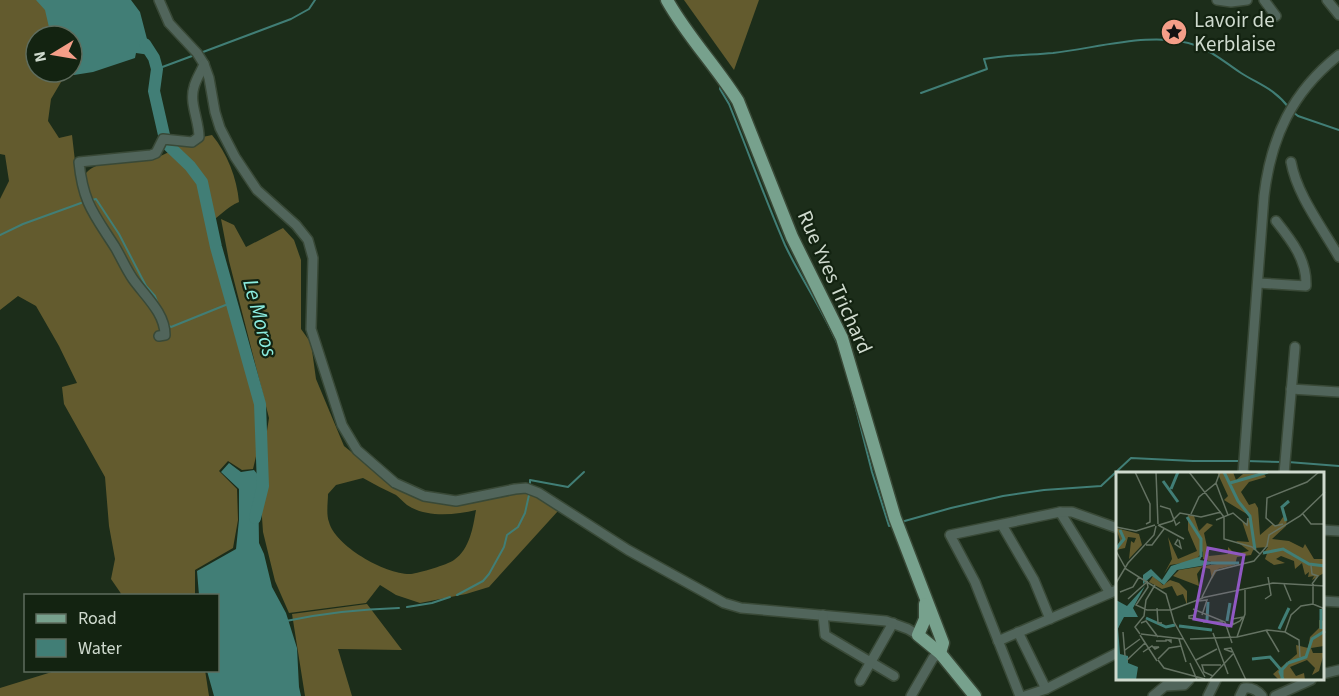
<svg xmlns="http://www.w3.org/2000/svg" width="1339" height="696" viewBox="0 0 1339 696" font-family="'Source Sans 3',sans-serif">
	<rect width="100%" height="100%" fill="#1c2d1a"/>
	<g fill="#635b2e" fill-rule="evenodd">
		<path d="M0,0H43L56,36H36V72H67L51,99L48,121L59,138L72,135L78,187C81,182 83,175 88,171C112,151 158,172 179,142L212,135C227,153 237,178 239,202C227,207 219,217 208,224L233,294L240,344L252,375L264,423L253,469L242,470L228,461L219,471L237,489L238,520L233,548L195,570V595H122L111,579L115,559L109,526L105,477L64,404L62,387L77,383L59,346L36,306L18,296L0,310V199L9,181L5,155L0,154Z"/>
		<polygon points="684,0 759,0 734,70"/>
		<path d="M221,219L234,225L246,247L283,228L294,240L301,260V329L311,343L316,379L344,446L387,481L428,501L515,489L542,498L558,511L489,587L466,594L420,603L396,595L380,585L366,603L289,613L275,581L263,532L261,503L262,463L269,418L229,261ZM363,478C374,484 385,490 396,495C400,498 403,502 407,505C426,518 455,515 476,510C473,527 470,549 454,560C447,565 419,573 411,574C386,575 335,546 329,522C326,514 328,502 328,494L336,485Z"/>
		<polygon points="367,604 402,650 338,649 352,696 305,696 292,614"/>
		<polygon points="205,670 209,696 0,696 0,688 55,671"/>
	</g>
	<g fill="#417e76">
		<polygon points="36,0 131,0 140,12 147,39 155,57 152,58 150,55 136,53 135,58 93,72 74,75 69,72 72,72 72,36 51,36 45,10"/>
		<polygon points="229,463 241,472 254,470 258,475 259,543 264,554 272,587 286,613 297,648 299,687 301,696 214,696 207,671 218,670 218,596 199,595 197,571 236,549 239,520 239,489 221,472"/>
	</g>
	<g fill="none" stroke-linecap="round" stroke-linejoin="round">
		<g stroke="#417e76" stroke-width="2">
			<polyline points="203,52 291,19 309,9 315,0"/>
			<polyline points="157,69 192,56"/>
			<path d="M721,83L720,89L729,104C748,151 765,199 785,245C802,281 825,313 840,350"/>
			<path d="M921,93L987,69L984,59C1007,55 1030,55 1053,53C1098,48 1155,30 1198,46C1215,53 1227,64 1241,73C1260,85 1275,89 1289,108"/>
			<polyline points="1293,112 1298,116 1339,130"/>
			<polyline points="92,200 96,199 119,234 146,286 155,296 158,304"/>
			<polyline points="0,235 23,224 81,203"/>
			<polyline points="168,325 171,327 233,302"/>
			<polyline points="852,393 872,472 889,526 893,525"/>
			<polyline points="1246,461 1282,462"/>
			<polyline points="1288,462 1339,466"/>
			<polyline points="530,483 530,480 568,487 584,472"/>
			<polyline points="901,522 951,508 1003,496 1044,490 1101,486 1131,458 1193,461 1240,461"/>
			<polyline points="457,595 483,581 489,574 504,547 507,535 518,527 525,513 529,495"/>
			<polyline points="407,607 432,603 450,597"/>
			<path d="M286,621C324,613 361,609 399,608"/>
		</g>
		<polyline stroke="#417e76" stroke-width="12" points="145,44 154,58 157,69 154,91 164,135 169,146 190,166 202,182 216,247 260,404 263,486 255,518"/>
		<defs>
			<g id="minor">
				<polyline points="159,0 169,23 197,53 204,64 209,78 215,112 220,128 235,157 257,190 296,225 308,240 313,258 311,329 342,425 357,450 395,483 424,496 456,501 515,489 526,488 539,493 628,550 724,603 741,608 886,621 908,629 918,635"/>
				<polyline points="1217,0 1231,2 1247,0"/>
				<polyline points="1264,0 1276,16"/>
				<polyline points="1327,0 1339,15"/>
				<path d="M1291,162C1297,195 1322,227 1339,257"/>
				<path d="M1258,283L1306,286C1307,260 1292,241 1276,221"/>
				<path d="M159,336L165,335C165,313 145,296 133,279C126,269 121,257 115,247C94,214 83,203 79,162L151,155L156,153L163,139L192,142L199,137C199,120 189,103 194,87C196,79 201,72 204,64"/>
				<polyline points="1291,389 1339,392"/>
				<path d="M1243,474L1264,196C1271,137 1292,92 1339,55"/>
				<polyline points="1284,474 1295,347"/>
				<polyline points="1060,512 1110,593"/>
				<polyline points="1002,525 1034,580 1050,619"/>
				<polyline points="1322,530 1339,531"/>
				<polyline points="1322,601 1339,602"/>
				<polyline points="823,615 825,635 894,676"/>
				<polyline points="1018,632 1046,689"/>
				<polyline points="998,641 1117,590"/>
				<polyline points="1322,674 1339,670"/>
				<polyline points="860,681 893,623"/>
				<polyline points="911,696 933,658 940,653"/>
				<polyline points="1020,696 975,582 950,535 1060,512 1072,512 1117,528"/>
				<polyline points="1025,696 1046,689 1117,653"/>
				<polyline points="1153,696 1165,686 1184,685 1189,680"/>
				<polyline points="1208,696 1216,680"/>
				<path d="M1240,696L1244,688C1252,687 1257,690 1262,696"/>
				<polyline points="1275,696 1311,680"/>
			</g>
			<g id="major">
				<path d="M667,0C687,36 716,66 738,101L792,237L842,338L895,518L943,643L940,653"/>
				<polyline points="925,604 925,619 918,635 940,653 975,696"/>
			</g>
		</defs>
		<use href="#minor" stroke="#394937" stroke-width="12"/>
		<use href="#major" stroke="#394937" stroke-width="15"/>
		<use href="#minor" stroke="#51655b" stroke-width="9"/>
		<use href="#major" stroke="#77a18d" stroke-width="12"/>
	</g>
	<defs>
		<symbol id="sight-disc" viewBox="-11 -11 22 22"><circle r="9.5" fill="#f49e88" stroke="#132311"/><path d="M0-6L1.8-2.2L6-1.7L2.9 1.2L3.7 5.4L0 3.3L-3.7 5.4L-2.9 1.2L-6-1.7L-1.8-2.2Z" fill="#111"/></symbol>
	</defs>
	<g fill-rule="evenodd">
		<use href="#sight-disc" x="1159" y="17" width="30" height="30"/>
	</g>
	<g text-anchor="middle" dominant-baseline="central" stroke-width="4.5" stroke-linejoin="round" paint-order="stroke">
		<g font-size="21" fill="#cfdace" stroke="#132311" text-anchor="start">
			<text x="1194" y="20">Lavoir de<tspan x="1194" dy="24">Kerblaise</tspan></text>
		</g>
		<g font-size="21" fill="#cfdace" stroke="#132311">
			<text transform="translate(835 282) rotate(66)">Rue Yves Trichard</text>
		</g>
		<g font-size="22" font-style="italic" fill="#8bede0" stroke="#132311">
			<text transform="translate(260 318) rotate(75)">Le Moros</text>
		</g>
	</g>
	<g transform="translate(1116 472)">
		<rect width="208" height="208" fill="#1c2d1a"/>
		<path d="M101,0H117L120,8L127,2H148L150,5L133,10L125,20L133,33L139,31L142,36L144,63L157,52L161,54L167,45L171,47L170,54L156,67L173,69L187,76L189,72L198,87H208V101L196,108L198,104L192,105L193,100L189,103L186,91L179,97L178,89L165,84L160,87L169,91L158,93L149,87L152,79L146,83L152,75L138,76L135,83L121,85L119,93L102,97L96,107L94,97L86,95L81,102L83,114L57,104L63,98L101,92L87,87V79L79,89L54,93L48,102L56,87L52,65L62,87L81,79L72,58V43L78,44L83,59L91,51L97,53L88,61L93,84L112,82V75L119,82L133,79L120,69L133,70L126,49L130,53L134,44L108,28L112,24ZM0,56L23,62L26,73L13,87L15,69L18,71L20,66L12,65L9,76L0,78L4,68ZM37,104L47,113L54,108L63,111L71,119V133L67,122L61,124L56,114L46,117L33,110ZM203,141V148L208,149V174L195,176L197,181H208L203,199L196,203L199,196L191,188L174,195L180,204L188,201L189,208H163L157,202L181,182L180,173L192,176L194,165L203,156Z" fill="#635b2e"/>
		<path d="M86,84L84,88L102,91L61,98L48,113L36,104L27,112V103L35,97L46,108L55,94ZM29,114L17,136L22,145H8L2,156L4,182L12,184V191L22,195L20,208H0V128L11,134Z" fill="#417e76"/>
		<path fill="none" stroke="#417e76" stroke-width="3" d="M108,0L122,29L134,44L139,78M47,9L62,30M114,11L152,0M55,17L62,0M71,45L85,67V85M170,49L166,35L173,29M0,77L8,67L4,58M147,81L167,77L193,92L209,94M95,91H123M0,137L5,143L0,158M30,146L50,155L59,153M91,148L92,130M111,149L114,131M63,154L96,158M163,157L173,136M205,157V137M136,187L154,185L166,199V208M172,191L190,185L196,167L209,159M167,207L164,200L172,191"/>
		<path fill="none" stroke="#647262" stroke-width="1.5" d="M19,0L34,32V50L30,52M40,0L42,52M73,0L108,45V67L136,75L144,82M100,11L112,43M44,34L54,37L60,53L64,50M75,42L83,25L100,11L104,0M187,42L195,52H209M100,48L117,41L131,53L132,46M167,52L159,54L150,46L151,26L191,10L203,0M42,53L68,67M43,53L56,49L64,41L85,45L105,40M0,55L20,59L39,53M62,67L59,72L65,76L63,68M30,73H36L48,57M0,79L10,97L50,122L58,150L89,205M195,93L196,102L202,104L196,112M0,111L12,91L38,63L40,54M168,112L175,129M197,112V132M4,120L17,115L23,105M86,125L99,99L138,89L151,74L153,63L184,44L209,20M85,126L157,111L209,114M12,127L31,110L32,115L20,133L31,138H54M149,127L155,123L152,105M83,129L91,128L86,143M41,136L42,151H46M77,137L109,150L116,171M55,138L87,126M79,143L80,147L73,146V144ZM87,150H107M25,151L30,149L42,165M112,155L124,149L127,145L116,147L117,152M150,158L163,180M7,160L9,184M169,160L175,143L185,134L197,132L209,137M97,161L112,202M24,162L19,155L28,144L30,128L39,113M25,162L67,167M24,163L41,189M121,165L151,158L169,160L183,168L184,185M63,167L70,190M74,167L121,165L129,142V116M40,169H50V168H55V170L52,168M9,178L24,167M27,180L36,174L39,177L43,175H37M116,180L108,177L115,176L130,208M42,187L53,176L65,174M11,188L29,171M42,188L48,196L89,207M80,188L101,177M74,191L81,208M97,204L88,200L86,193H105M94,207L117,182"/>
		<path fill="#9058c3" fill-opacity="0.15" stroke="#9058c3" stroke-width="3" d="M92,76L128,83L115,154L78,147Z"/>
		<rect width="208" height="208" fill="none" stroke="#cfdace" stroke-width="3"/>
	</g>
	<rect x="24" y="594" width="195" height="78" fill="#132311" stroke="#5e6c5d" stroke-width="1.5"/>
	<rect x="36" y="614" width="30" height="9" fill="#77a18d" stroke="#5e6c5d" stroke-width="1.5"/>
	<text x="78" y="624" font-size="18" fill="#cfdace">Road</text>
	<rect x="36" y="639" width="30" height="18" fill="#417e76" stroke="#5e6c5d" stroke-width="1.5"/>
	<text x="78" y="654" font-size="18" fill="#cfdace">Water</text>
	<g transform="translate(54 54) rotate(259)"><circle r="28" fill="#132311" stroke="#5e6c5d" stroke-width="1.5"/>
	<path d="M0-4.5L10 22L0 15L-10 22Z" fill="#f49e88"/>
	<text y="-9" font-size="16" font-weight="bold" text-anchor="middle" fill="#cfdace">N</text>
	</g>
</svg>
